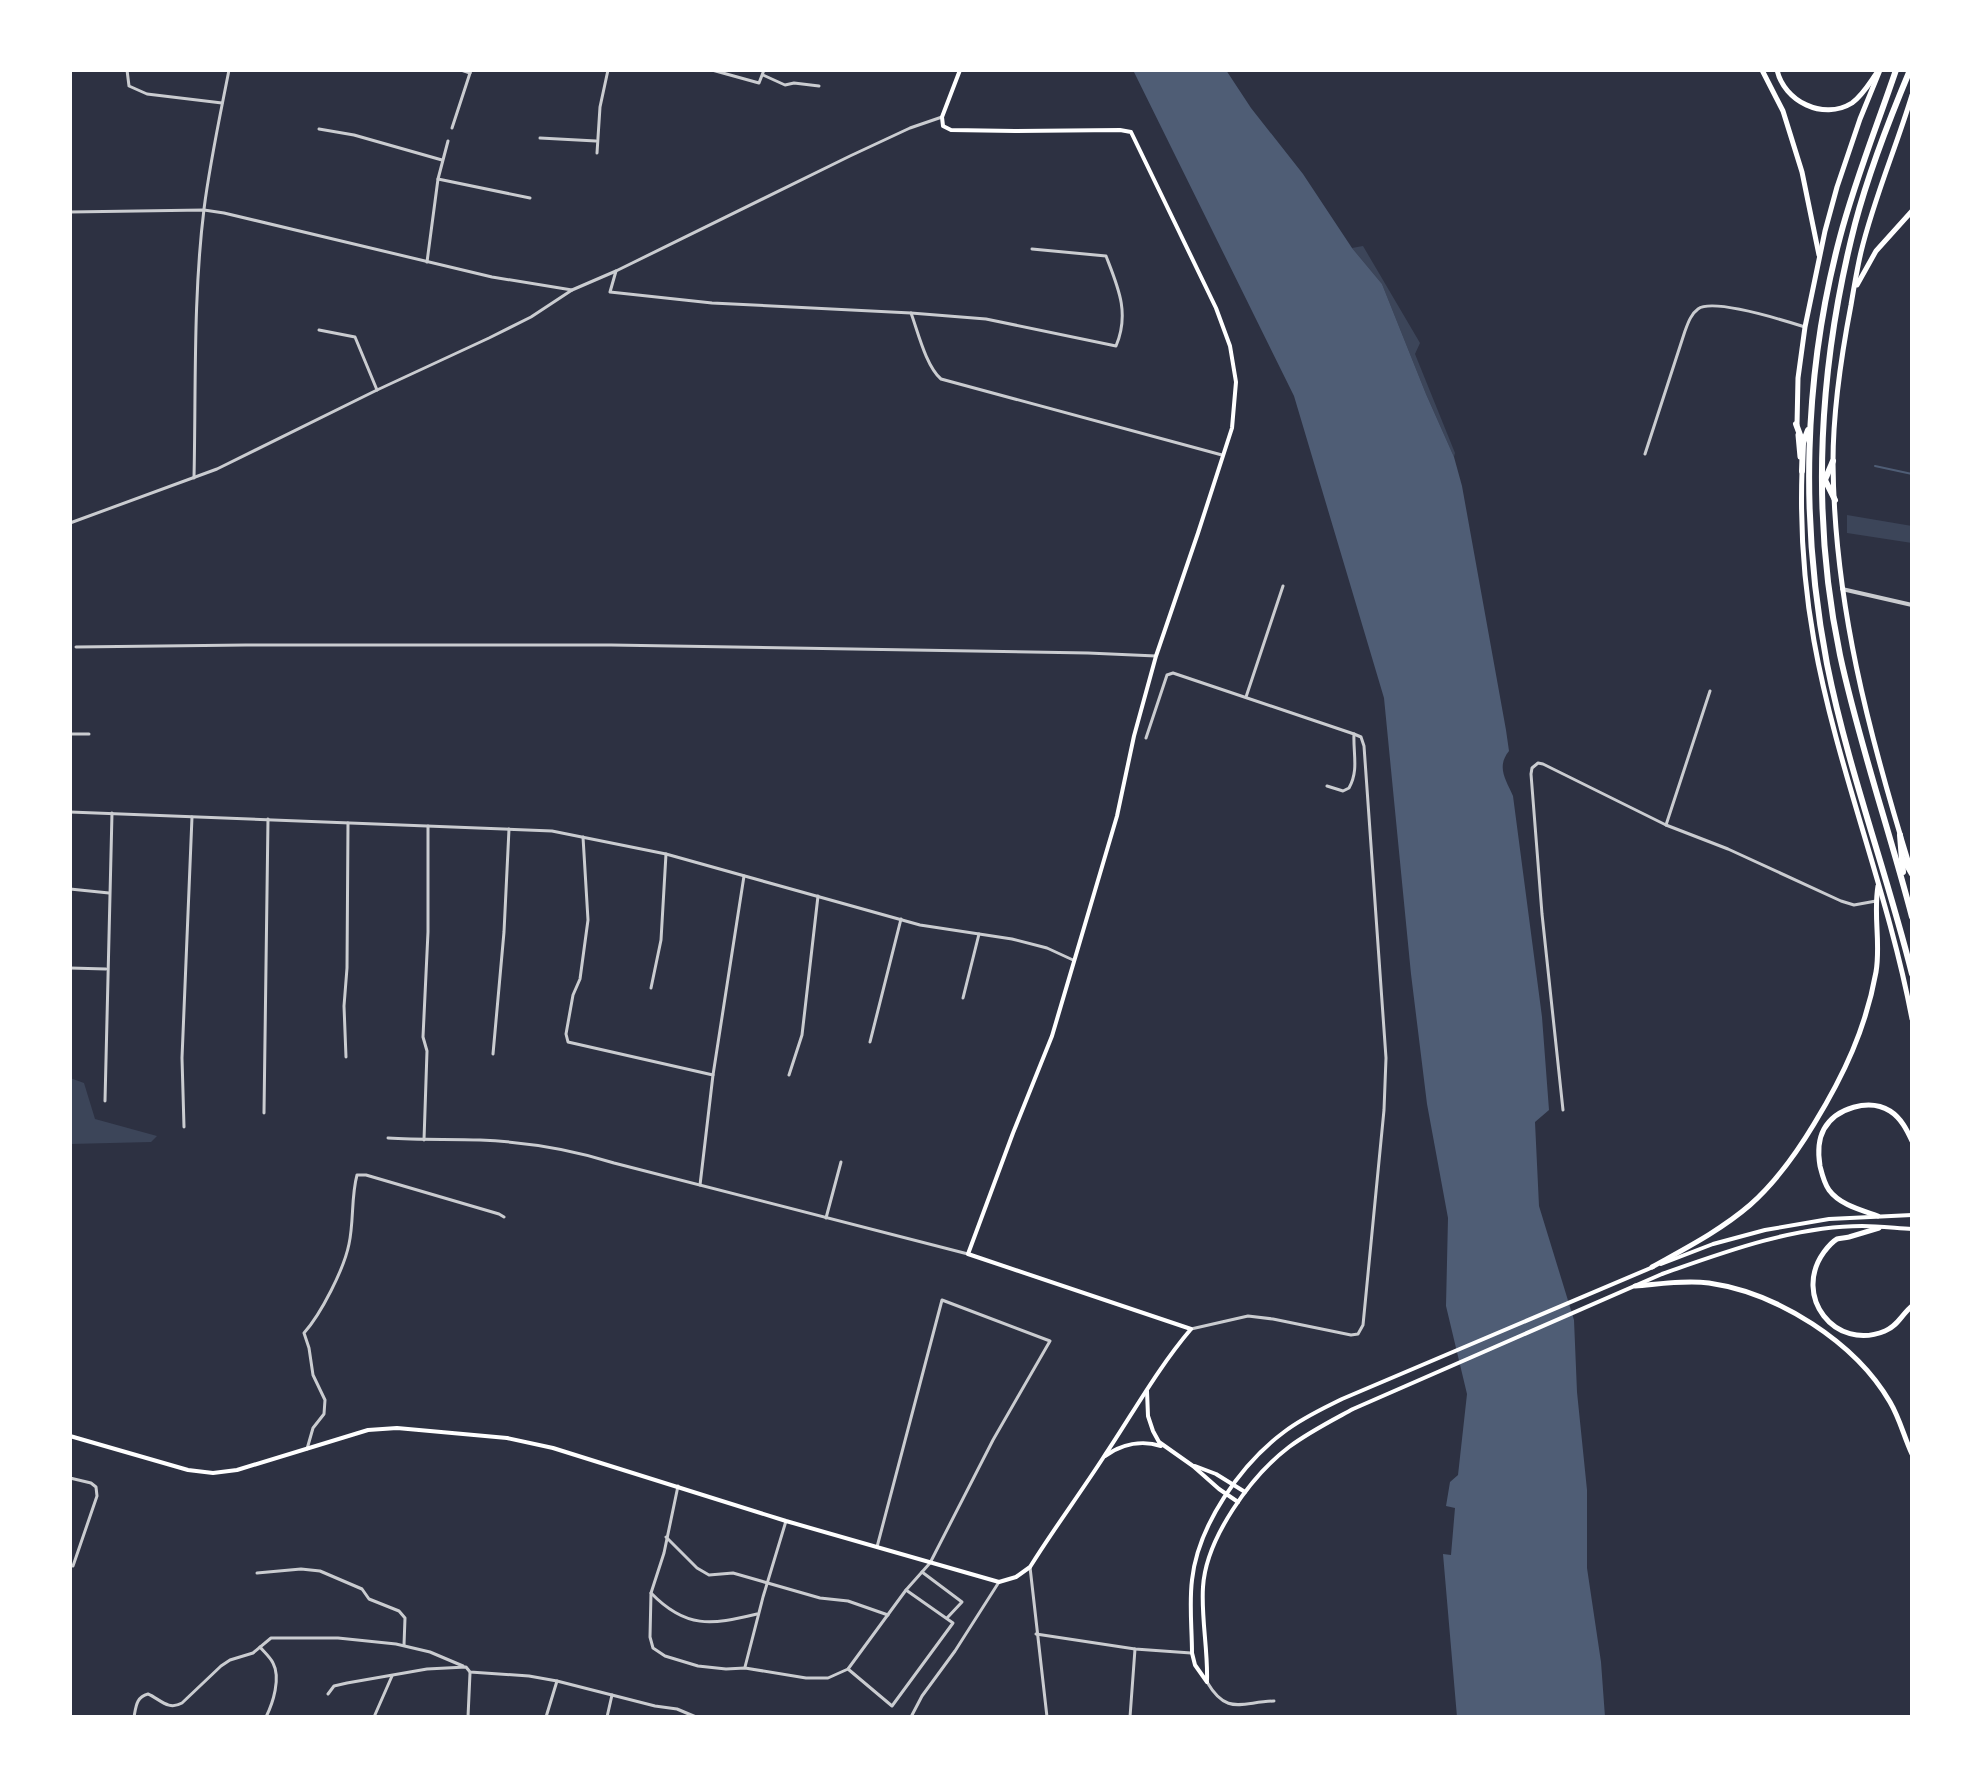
<svg xmlns="http://www.w3.org/2000/svg" width="1982" height="1787" viewBox="0 0 1982 1787" font-family="Raleway,sans-serif">
	<rect width="100%" height="100%" fill="#2d3142"/>
	<g fill="#3c4559">
		<polygon points="1363,246 1420,343 1415,354 1455,453 1454,457 1426,394 1382,284 1352,248"/>
		<polygon points="1847,515 1912,526 1912,543 1847,533"/>
		<polygon points="70,1078 84,1083 95,1119 157,1136 151,1142 70,1144"/>
	</g>
	<path fill="#4f5d75" d="M1133,70H1226L1251,108L1303,174L1352,248L1382,284L1426,394L1454,457L1462,486L1506,730L1509,751C1496,767 1506,780 1513,796L1542,1017L1549,1110L1535,1122L1539,1206L1574,1320L1577,1392L1587,1490V1568L1601,1662L1605,1717H1457L1443,1554L1451,1555L1455,1508L1446,1506L1450,1482L1458,1475L1467,1394L1446,1306L1448,1218L1427,1104L1411,974L1384,698L1294,396Z"/>
	<g fill="none" stroke-linecap="round" stroke-linejoin="round">
		<polyline stroke="#4f5d75" stroke-width="2" points="1875,466 1912,474"/>
		<g stroke="#caccd0" stroke-width="3">
			<polyline points="127,70 129,86 147,94 222,103"/>
			<polyline points="461,70 470,73"/>
			<polyline points="712,70 759,83 764,70"/>
			<polyline points="763,75 785,85 794,83 819,86"/>
			<polyline points="452,128 471,70"/>
			<polyline points="319,129 354,135 442,160"/>
			<polyline points="540,138 596,141"/>
			<polyline points="597,153 600,107 608,70"/>
			<polyline points="438,179 530,198"/>
			<polyline points="70,212 204,210 224,213 492,277 572,290"/>
			<polyline points="427,262 438,179 448,141"/>
			<path d="M616,271L610,292L712,303L911,313L986,319L1116,346C1130,313 1118,287 1106,256L1032,249"/>
			<path d="M911,313C918,332 926,366 941,379L1222,455"/>
			<polyline points="319,330 355,337 377,390"/>
			<path d="M1645,454L1685,331C1688,323 1691,314 1698,309C1713,298 1786,321 1805,327"/>
			<path d="M194,478C196,389 193,298 204,209C210,162 220,116 229,70"/>
			<polyline points="70,523 217,469 377,390 489,338 531,317 572,290 616,271 850,156 910,128 942,117"/>
			<polyline points="76,647 246,645 611,645 1088,653 1156,656"/>
			<polyline points="1246,697 1283,586"/>
			<polyline points="70,734 89,734"/>
			<path d="M1146,738L1167,675L1173,673L1354,734C1353,754 1359,770 1349,788L1343,791L1327,786"/>
			<polyline points="70,812 552,831 666,854 920,925 1012,939 1047,948 1073,960"/>
			<polyline points="1666,825 1710,691"/>
			<polyline points="583,837 588,920 580,979 573,995 566,1034 568,1042 713,1075"/>
			<polyline points="70,889 109,893"/>
			<polyline points="70,968 106,969"/>
			<polyline points="651,988 661,940 666,854"/>
			<polyline points="963,998 979,934"/>
			<polyline points="870,1042 901,919"/>
			<polyline points="493,1054 504,932 509,829"/>
			<polyline points="346,1057 344,1006 347,968 348,823"/>
			<polyline points="789,1075 802,1035 818,896"/>
			<polyline points="105,1101 112,813"/>
			<polyline points="1563,1110 1542,914 1531,774 1532,768 1538,763 1543,764 1666,825 1728,849 1841,901 1854,905 1876,901"/>
			<polyline points="264,1113 268,819"/>
			<polyline points="184,1127 182,1058 192,817"/>
			<path d="M388,1138C418,1140 449,1139 480,1140C525,1142 571,1149 614,1163L968,1254"/>
			<polyline points="424,1140 427,1051 423,1037 428,932 428,826"/>
			<polyline points="700,1185 713,1075 744,876"/>
			<polyline points="826,1218 841,1162"/>
			<polyline points="1191,1329 1248,1316 1273,1319 1351,1335 1358,1334 1363,1325 1384,1110 1386,1058 1364,746 1361,737 1354,734"/>
			<path d="M307,1449L313,1428L324,1414L325,1400L313,1375L309,1348L304,1333C321,1314 344,1269 349,1244C354,1221 351,1197 357,1175H366L499,1214L504,1217"/>
			<polyline points="70,1478 91,1483 96,1487 97,1496 73,1566"/>
			<polyline points="678,1486 664,1553 651,1593 650,1637 653,1648 665,1656 698,1666 726,1669 745,1668 806,1678 828,1678 848,1669 906,1590 930,1563 993,1440 1050,1341 942,1300 877,1547"/>
			<polyline points="666,1537 697,1568 709,1575 733,1573 820,1598 848,1601 888,1615"/>
			<polyline points="1030,1567 1047,1717"/>
			<polyline points="922,1572 962,1602 947,1618"/>
			<polyline points="257,1573 301,1569 320,1571 362,1589 369,1599 399,1611 405,1618 404,1645"/>
			<path d="M651,1593C686,1629 711,1625 757,1614"/>
			<polyline points="1036,1634 1135,1649 1191,1653"/>
			<path d="M260,1647C264,1652 270,1657 273,1663C281,1678 273,1703 266,1717"/>
			<polyline points="745,1667 763,1597 786,1521"/>
			<polyline points="848,1669 892,1706 953,1623 906,1590"/>
			<path d="M1207,1682C1227,1716 1241,1702 1274,1701"/>
			<polyline points="328,1694 334,1686 347,1683 427,1669 466,1667 470,1672 529,1676 557,1681 655,1706 677,1709 696,1717"/>
			<path d="M134,1717C136,1707 136,1697 148,1694C160,1699 168,1711 182,1703L221,1666L230,1660L253,1653L271,1638H338L396,1644L430,1652L463,1666"/>
			<polyline points="374,1717 392,1676"/>
			<polyline points="468,1717 470,1673"/>
			<polyline points="546,1717 557,1681"/>
			<polyline points="607,1717 612,1695"/>
			<polyline points="911,1717 922,1696 955,1651 999,1582"/>
			<polyline points="1130,1717 1135,1649"/>
		</g>
		<polyline stroke="#caccd0" stroke-width="4" points="1842,589 1912,605"/>
		<g stroke="#fff" stroke-width="4">
			<polyline points="1661,1264 1713,1244 1765,1230 1829,1219 1912,1215"/>
			<polyline points="1147,1391 1148,1416 1153,1431 1159,1442 1193,1466 1219,1489 1238,1502"/>
			<path d="M70,1436L188,1470L213,1473L237,1470L368,1430L397,1428L507,1438L553,1448L786,1521L999,1582L1016,1577L1030,1567C1053,1530 1079,1495 1103,1458C1132,1415 1157,1369 1191,1329L968,1254L1013,1133L1052,1036L1117,816L1134,736L1156,656L1198,533L1232,428L1236,382L1230,346L1216,308L1131,132L1120,130L1015,131L951,130L943,126L942,117L960,70"/>
			<path d="M1105,1456C1122,1444 1142,1440 1161,1446"/>
			<polyline points="1195,1466 1216,1474 1245,1492"/>
			<path d="M1207,1680C1208,1650 1201,1617 1203,1587C1206,1538 1251,1476 1289,1447C1309,1432 1331,1421 1353,1409L1662,1274C1724,1252 1795,1226 1862,1226C1878,1226 1895,1228 1912,1229"/>
			<path d="M1207,1682L1195,1665L1192,1653C1192,1629 1189,1604 1192,1580C1198,1525 1241,1464 1284,1432C1302,1418 1322,1409 1342,1399L1653,1267"/>
		</g>
		<g stroke="#fff" stroke-width="5">
			<polyline points="1762,70 1783,111 1802,172 1819,255"/>
			<path d="M1777,70C1784,101 1823,121 1852,103C1862,96 1869,84 1876,74"/>
			<polyline points="1857,285 1876,251 1912,211"/>
			<polyline points="1797,425 1798,378 1805,327 1825,231 1837,187 1860,119 1880,70"/>
			<polyline points="1798,435 1800,457"/>
			<path d="M1802,471C1800,528 1804,585 1814,641C1837,769 1888,891 1912,1019"/>
			<path d="M1910,867C1869,734 1834,603 1833,462C1833,409 1841,357 1851,305C1854,287 1857,269 1861,252C1874,198 1896,148 1912,95"/>
			<path d="M1878,1216C1861,1210 1840,1205 1829,1190C1824,1183 1822,1174 1820,1166C1818,1154 1818,1140 1824,1129C1836,1108 1869,1098 1890,1111C1901,1118 1907,1130 1912,1141"/>
			<path d="M1879,1228C1869,1231 1859,1234 1849,1237C1845,1238 1841,1238 1837,1239C1832,1242 1827,1248 1824,1252C1792,1296 1835,1352 1885,1331C1898,1326 1902,1314 1912,1306"/>
			<path d="M1652,1267C1686,1248 1721,1230 1750,1205C1777,1181 1796,1154 1814,1124C1844,1075 1866,1028 1876,972C1881,943 1873,915 1878,886"/>
			<path d="M1635,1286C1660,1284 1685,1280 1709,1283C1778,1293 1855,1342 1890,1402C1900,1419 1904,1437 1912,1454"/>
		</g>
		<g stroke="#fff" stroke-width="6">
			<path d="M1896,70C1877,126 1855,180 1840,237C1803,376 1800,523 1827,664C1848,769 1886,870 1912,974"/>
			<path d="M1910,70C1889,120 1869,171 1855,224C1819,364 1810,512 1840,655C1859,743 1889,829 1912,917"/>
			<polyline points="1796,424 1803,443"/>
			<polyline points="1802,471 1803,443 1808,430"/>
			<polyline points="1824,478 1835,500"/>
			<polyline points="1824,482 1833,461"/>
			<polyline points="1900,835 1903,872"/>
			<polyline points="1904,860 1912,874"/>
		</g>
	</g>
	<rect width="1982" height="1787" fill="none" stroke="#ffffff" stroke-width="144"/>
</svg>
